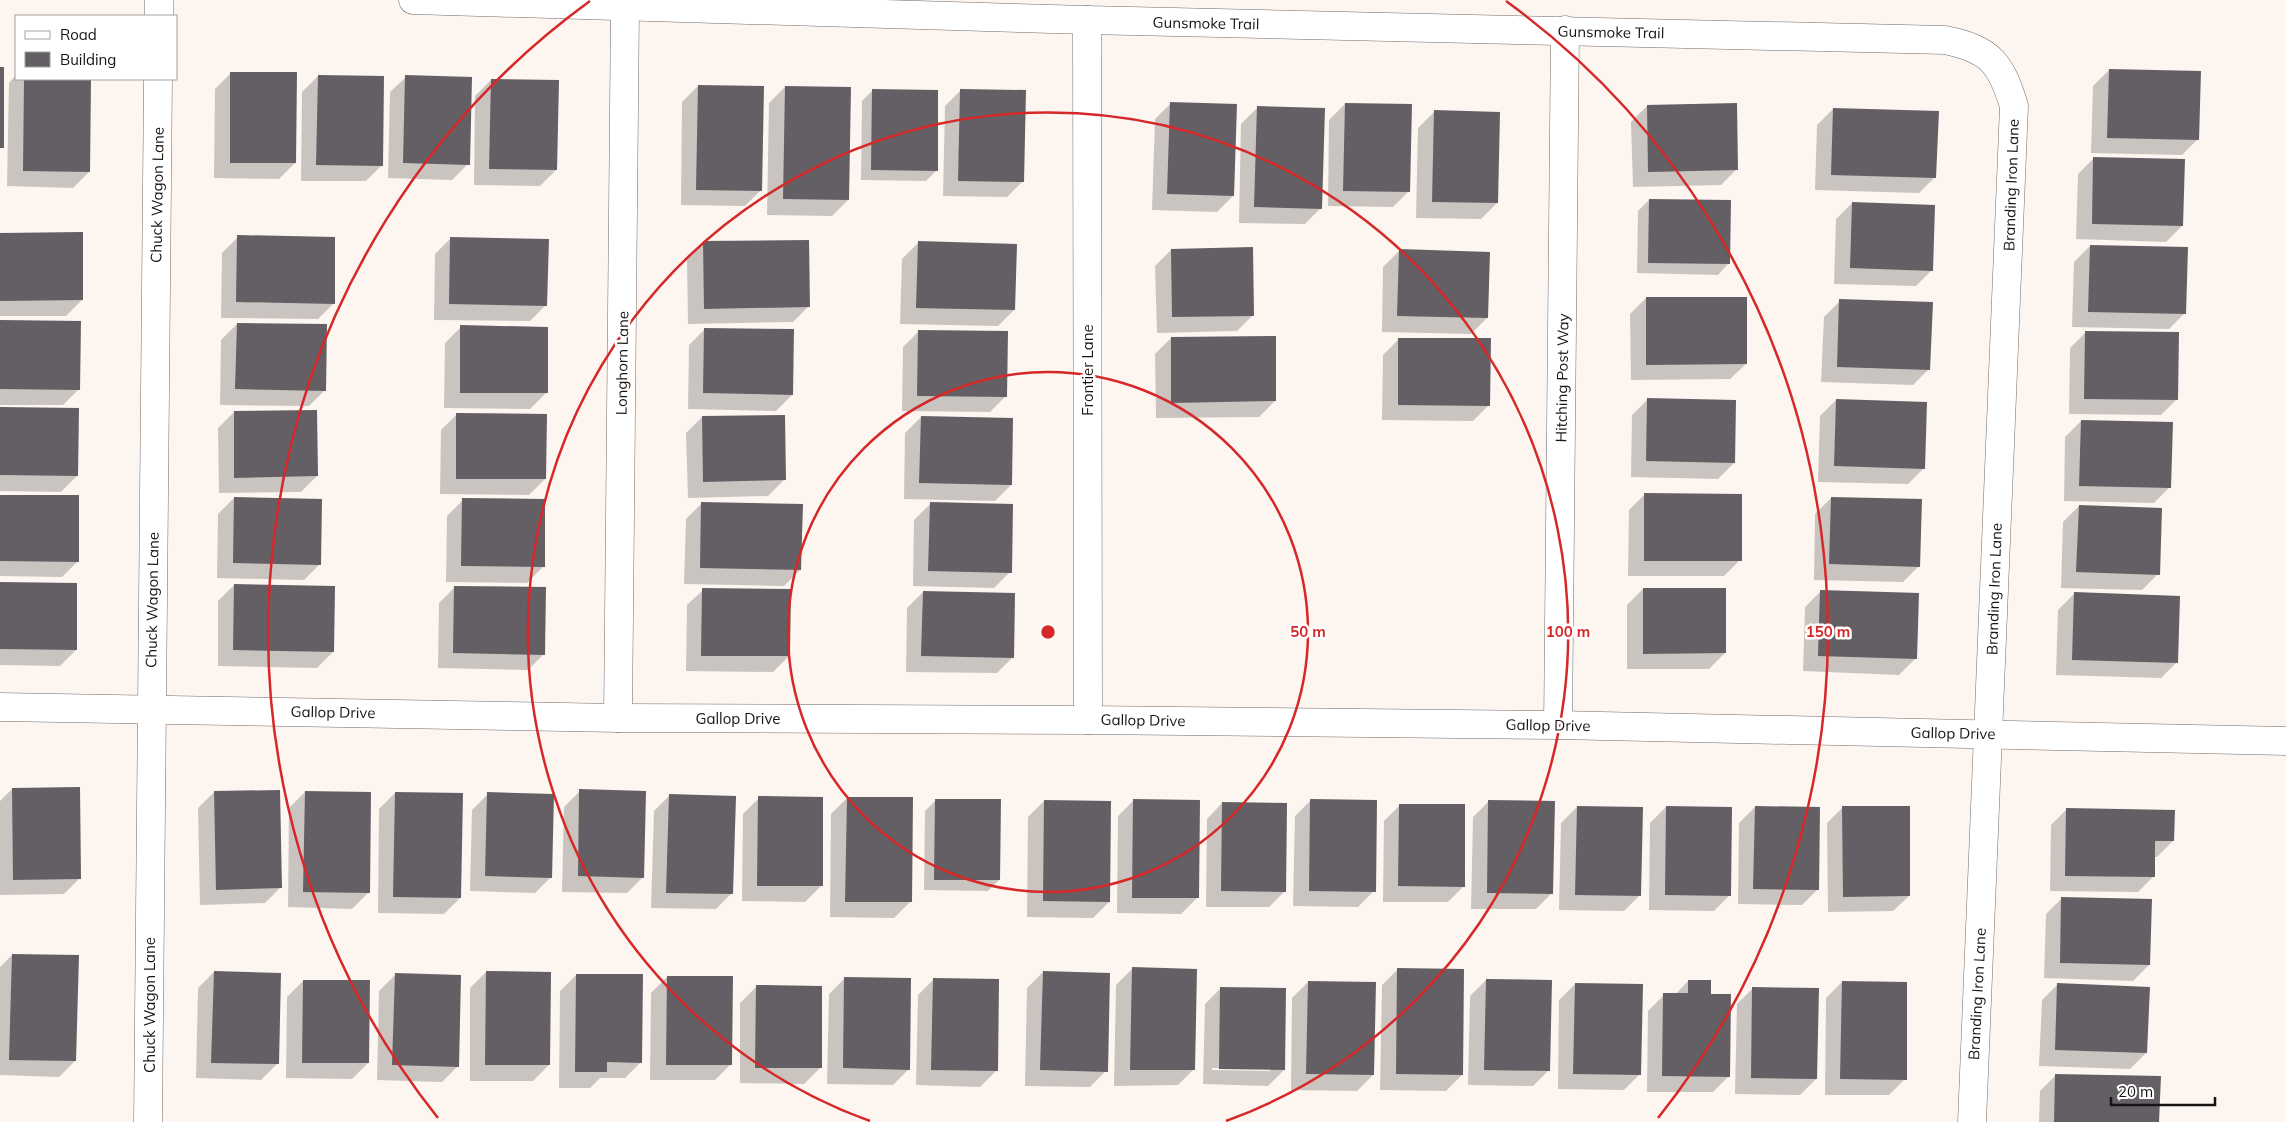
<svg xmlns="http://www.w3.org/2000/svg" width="2286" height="1122" viewBox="0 0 2286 1122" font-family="Mulish,sans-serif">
	<rect width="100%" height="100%" fill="#fdf5f0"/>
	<g fill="#0003" fill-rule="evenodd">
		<polygon points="2109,70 2198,139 2182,155 2091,153 2093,86"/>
		<polygon points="231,73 295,163 279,179 214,178 215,89"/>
		<polygon points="16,75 16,79 90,79 89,172 73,188 7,186 9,83"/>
		<polygon points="318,76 382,165 366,181 301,181 302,92"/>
		<polygon points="406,77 468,164 452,180 388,178 390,92"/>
		<polygon points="491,80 556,170 540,186 474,185 475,96"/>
		<polygon points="698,86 761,190 745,206 681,205 682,102"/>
		<polygon points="785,87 848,200 832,216 767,215 769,103"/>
		<polygon points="873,90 937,170 926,181 861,180 862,101"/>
		<polygon points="961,90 1023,181 1007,197 943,196 945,106"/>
		<polygon points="1171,103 1233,196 1217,212 1152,210 1155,119"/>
		<polygon points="1345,104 1409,191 1393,207 1328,206 1329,120"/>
		<polygon points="1647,106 1737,169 1721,185 1633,187 1631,122"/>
		<polygon points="1257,108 1321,208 1305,224 1239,223 1241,124"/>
		<polygon points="1833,109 1935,177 1919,193 1815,190 1817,125"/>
		<polygon points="1434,112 1497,203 1481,219 1416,218 1418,128"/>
		<polygon points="2094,158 2182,226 2166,242 2076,239 2078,174"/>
		<polygon points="1649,200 1728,264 1718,275 1637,273 1638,211"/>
		<polygon points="1852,203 1932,270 1916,286 1834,284 1836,219"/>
		<polygon points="0,234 82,300 66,316 0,316"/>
		<polygon points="238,237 334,303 318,319 221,318 222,253"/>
		<polygon points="451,238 546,305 530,321 434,320 435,254"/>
		<polygon points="703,242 809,306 793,322 688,324 687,258"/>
		<polygon points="918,243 1014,310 998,326 900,324 902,259"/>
		<polygon points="2090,246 2185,313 2169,329 2072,327 2074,262"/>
		<polygon points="1171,250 1253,315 1237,331 1157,333 1155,266"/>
		<polygon points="1399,251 1487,318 1471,334 1382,332 1383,267"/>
		<polygon points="1646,298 1746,364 1730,379 1631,380 1630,314"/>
		<polygon points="1840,301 1929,369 1913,385 1821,382 1824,317"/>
		<polygon points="0,321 79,389 63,405 0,405"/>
		<polygon points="237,324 325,390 309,406 220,405 221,340"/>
		<polygon points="461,327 546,393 530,409 444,408 445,343"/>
		<polygon points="705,329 792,395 776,411 688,409 689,345"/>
		<polygon points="919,331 1006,396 990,412 902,411 903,347"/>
		<polygon points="2086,332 2177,399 2161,415 2069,414 2070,348"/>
		<polygon points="1171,338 1275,401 1259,417 1156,418 1155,354"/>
		<polygon points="1399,339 1489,405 1473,421 1382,420 1383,355"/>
		<polygon points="1648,399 1734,463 1718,479 1631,477 1632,415"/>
		<polygon points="1836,400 1924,468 1908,484 1818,482 1820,416"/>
		<polygon points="0,409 77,476 61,492 0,491"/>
		<polygon points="234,412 317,476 301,492 219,493 218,428"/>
		<polygon points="457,414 545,479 529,495 440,494 441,430"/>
		<polygon points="702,417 784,480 768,496 688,498 686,433"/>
		<polygon points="921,417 1011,485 995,501 904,499 905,433"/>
		<polygon points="2081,421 2170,487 2154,503 2064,501 2065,437"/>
		<polygon points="1645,494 1740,560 1724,576 1628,576 1629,510"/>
		<polygon points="0,496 78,561 62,577 0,576"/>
		<polygon points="234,498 320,564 304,580 217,578 218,514"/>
		<polygon points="1831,498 1919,566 1903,582 1814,580 1815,514"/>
		<polygon points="463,500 543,567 527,583 446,582 447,516"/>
		<polygon points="702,503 800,570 784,586 684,584 686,519"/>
		<polygon points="930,504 1010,572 994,588 913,586 914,520"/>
		<polygon points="2079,506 2158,574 2142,590 2061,588 2063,522"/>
		<polygon points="0,583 76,650 60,666 0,665"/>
		<polygon points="234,585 333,652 317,668 218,666 218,601"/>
		<polygon points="455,587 544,654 528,670 438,668 439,603"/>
		<polygon points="1643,589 1725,653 1709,669 1627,669 1627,605"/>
		<polygon points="703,590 789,656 773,672 686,671 687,605"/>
		<polygon points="1821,591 1915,659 1899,675 1803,671 1805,607"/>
		<polygon points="923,592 1013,657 997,673 906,672 907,608"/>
		<polygon points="2074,594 2177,662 2161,678 2056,675 2058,610"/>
		<polygon points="12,789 80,878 64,894 0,895 0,801"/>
		<polygon points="580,791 643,877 627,893 562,892 564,807"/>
		<polygon points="214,792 281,887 265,903 200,905 198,808"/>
		<polygon points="305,792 368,893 352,909 288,907 289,808"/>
		<polygon points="395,793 460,898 444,914 378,913 379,809"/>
		<polygon points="488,794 551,877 535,893 470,891 472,810"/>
		<polygon points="670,795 732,893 716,909 651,908 654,811"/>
		<polygon points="759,798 821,886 805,902 742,901 743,814"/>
		<polygon points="847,798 910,902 894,918 830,917 831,814"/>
		<polygon points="936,800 999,880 988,891 924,890 925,811"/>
		<polygon points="1134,800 1197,898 1181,914 1117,913 1118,816"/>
		<polygon points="1311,800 1374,891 1358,907 1293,906 1295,816"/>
		<polygon points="1044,801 1109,902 1093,918 1027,917 1028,817"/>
		<polygon points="1489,801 1552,893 1536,909 1471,909 1473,817"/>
		<polygon points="1222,803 1285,891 1269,907 1206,907 1207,819"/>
		<polygon points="1400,805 1464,886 1448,902 1383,902 1384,821"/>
		<polygon points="1577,807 1640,895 1624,911 1559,910 1561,823"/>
		<polygon points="1666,807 1730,895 1714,911 1649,910 1650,823"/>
		<polygon points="1755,807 1818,889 1802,905 1738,904 1739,823"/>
		<polygon points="1843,807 1909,896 1893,911 1828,912 1827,823"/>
		<polygon points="2067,809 2173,841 2157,857 2154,857 2154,876 2138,892 2050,891 2051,825"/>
		<polygon points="2062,898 2149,965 2133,981 2044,978 2046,914"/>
		<polygon points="12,955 75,1061 59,1077 0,1075 0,967"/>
		<polygon points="1132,969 1194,1069 1178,1085 1114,1086 1116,985"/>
		<polygon points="1398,969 1462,1075 1446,1091 1380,1090 1382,985"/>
		<polygon points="214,972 277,1064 261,1080 196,1078 198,988"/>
		<polygon points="486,972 549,1065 533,1081 470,1081 470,988"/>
		<polygon points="1043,972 1106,1071 1090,1087 1025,1086 1027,988"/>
		<polygon points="395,975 458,1066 442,1082 377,1080 379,991"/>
		<polygon points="576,975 641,1062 625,1078 600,1078 590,1088 559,1088 560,991"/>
		<polygon points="667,977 731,1064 715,1080 650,1080 651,993"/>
		<polygon points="845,978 909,1069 893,1085 827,1084 829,994"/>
		<polygon points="934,979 996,1071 980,1087 916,1085 918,995"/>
		<polygon points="1486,980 1549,1070 1533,1086 1468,1085 1470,996"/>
		<polygon points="303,981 368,1063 352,1079 286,1078 287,997"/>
		<polygon points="1688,981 1710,995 1729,1076 1713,1092 1647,1092 1648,1011 1664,995 1675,995"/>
		<polygon points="1308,982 1373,1075 1357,1091 1291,1090 1292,998"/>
		<polygon points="1842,982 1905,1079 1889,1095 1825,1095 1826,998"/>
		<polygon points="1575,984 1640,1074 1624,1090 1558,1089 1559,1000"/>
		<polygon points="2058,984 2146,1053 2130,1069 2039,1066 2042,1000"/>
		<polygon points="756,987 820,1068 804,1084 740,1083 740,1003"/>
		<path d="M1221,988L1284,1070L1268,1086L1203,1084L1205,1004ZM1212,1068L1270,1069V1071L1212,1070Z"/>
		<polygon points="1753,988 1816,1079 1800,1095 1735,1094 1737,1004"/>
		<polygon points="2056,1075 2158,1122 2039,1122 2040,1091"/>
	</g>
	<g fill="#635f64">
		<rect x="0" y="67" width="4" height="81"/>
		<polygon points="2109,69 2201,71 2199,140 2107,138"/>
		<polygon points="230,72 297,72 296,163 230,163"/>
		<polygon points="318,75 384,76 383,166 316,165"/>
		<polygon points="405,75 472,77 470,165 403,163"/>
		<polygon points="24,79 91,79 90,172 23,171"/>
		<polygon points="491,79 559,80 557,170 489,169"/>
		<polygon points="698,85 764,86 762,191 696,190"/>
		<polygon points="785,86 851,87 849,200 783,199"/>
		<polygon points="872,89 938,90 938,171 871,170"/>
		<polygon points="960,89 1026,90 1024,182 958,181"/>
		<polygon points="1170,102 1237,104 1234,196 1167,194"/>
		<polygon points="1345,103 1412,104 1410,192 1343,191"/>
		<polygon points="1737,103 1738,170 1648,172 1647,105"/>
		<polygon points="1257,106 1325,108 1322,209 1254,207"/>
		<polygon points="1833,108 1939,111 1936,178 1831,175"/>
		<polygon points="1434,110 1500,112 1498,203 1432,202"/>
		<polygon points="2093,157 2185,159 2183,226 2092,224"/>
		<polygon points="1649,199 1731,200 1730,264 1648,263"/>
		<polygon points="1852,202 1935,205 1933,271 1850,268"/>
		<polygon points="83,232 83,300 0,301 0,233"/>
		<polygon points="237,235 335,237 335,304 236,302"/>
		<polygon points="450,237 549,239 547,306 449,304"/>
		<polygon points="809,240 810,307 704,309 703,241"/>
		<polygon points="918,241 1017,244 1015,310 916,308"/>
		<polygon points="2090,245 2188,247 2186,314 2088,312"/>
		<polygon points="1253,247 1254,316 1172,317 1171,249"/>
		<polygon points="1399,249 1490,252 1488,318 1397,316"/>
		<polygon points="1646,297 1747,297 1747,364 1646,365"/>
		<polygon points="1839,299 1933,302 1930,370 1837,367"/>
		<polygon points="0,320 81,321 80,390 0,389"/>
		<polygon points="237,323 327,324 326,391 235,389"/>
		<polygon points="460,325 548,327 548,393 460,393"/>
		<polygon points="704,328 794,329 793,395 703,393"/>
		<polygon points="918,330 1008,331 1007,397 917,396"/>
		<polygon points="2085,331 2179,332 2178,400 2084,399"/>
		<polygon points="1276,336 1276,401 1171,403 1171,337"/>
		<polygon points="1398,338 1491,338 1490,406 1398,405"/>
		<polygon points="1647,398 1736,400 1735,463 1646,461"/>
		<polygon points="1836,399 1927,402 1925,469 1834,466"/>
		<polygon points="0,407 79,408 78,476 0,475"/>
		<polygon points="317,410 318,476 234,478 234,411"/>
		<polygon points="456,413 547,414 546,479 456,479"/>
		<polygon points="785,415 786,480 703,482 702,416"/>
		<polygon points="921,416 1013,418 1012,485 919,483"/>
		<polygon points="2081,420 2173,422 2171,488 2079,486"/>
		<polygon points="1644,493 1742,494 1742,561 1644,561"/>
		<polygon points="0,495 79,495 79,562 0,561"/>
		<polygon points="234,497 322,499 321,565 233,563"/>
		<polygon points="1831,497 1922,499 1920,567 1829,564"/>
		<polygon points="462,498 545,499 545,567 461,566"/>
		<polygon points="701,502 803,504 801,570 700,568"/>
		<polygon points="930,502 1013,504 1012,573 928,571"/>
		<polygon points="2079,505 2162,508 2160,575 2076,572"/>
		<polygon points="0,582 77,583 77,650 0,649"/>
		<polygon points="234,584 335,586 334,652 233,650"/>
		<polygon points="454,586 546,587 545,655 453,653"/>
		<polygon points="702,588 791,589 790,656 701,656"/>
		<polygon points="1643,588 1726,588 1726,653 1643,654"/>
		<polygon points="1820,590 1919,593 1917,659 1818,656"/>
		<polygon points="923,591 1015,593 1014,658 921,656"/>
		<polygon points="2074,592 2180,596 2178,663 2072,660"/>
		<polygon points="80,787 81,879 13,880 12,788"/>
		<polygon points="579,789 646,791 644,878 578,876"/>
		<polygon points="280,790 282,888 216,890 214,791"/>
		<polygon points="305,791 371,792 370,893 303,892"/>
		<polygon points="395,792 463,793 461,898 393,897"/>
		<polygon points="487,792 554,794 552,878 485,876"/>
		<polygon points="669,794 736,796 733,894 666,893"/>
		<polygon points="758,796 823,797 823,886 757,886"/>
		<polygon points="847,797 913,797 912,902 845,902"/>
		<polygon points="935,799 1001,799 1000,880 934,880"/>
		<polygon points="1133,799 1200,800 1199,898 1132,898"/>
		<polygon points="1310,799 1377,800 1376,892 1309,891"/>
		<polygon points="1044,800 1111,801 1110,902 1043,901"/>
		<polygon points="1488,800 1555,801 1553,894 1487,893"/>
		<polygon points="1222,802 1287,803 1286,892 1221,891"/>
		<polygon points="1399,804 1465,804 1465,887 1398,886"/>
		<polygon points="1577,806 1643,807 1641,896 1575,895"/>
		<polygon points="1666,806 1732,807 1731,896 1665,895"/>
		<polygon points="1755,806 1820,807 1819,890 1753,889"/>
		<polygon points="1842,806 1910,806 1910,896 1843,897"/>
		<polygon points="2066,808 2175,810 2174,841 2155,841 2155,877 2065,876"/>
		<polygon points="2061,897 2152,899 2150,965 2060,963"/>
		<polygon points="12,954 79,955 76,1061 9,1060"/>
		<polygon points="1132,967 1197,969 1195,1070 1130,1070"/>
		<polygon points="1397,968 1464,969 1463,1075 1396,1074"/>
		<polygon points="214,971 281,973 279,1064 211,1063"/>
		<polygon points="486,971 551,972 550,1065 485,1065"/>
		<polygon points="1043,971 1110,973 1108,1072 1040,1070"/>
		<polygon points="395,973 461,975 459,1067 392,1065"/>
		<polygon points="576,974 643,974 642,1063 607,1062 607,1072 575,1072"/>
		<polygon points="667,976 733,976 732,1065 666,1065"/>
		<polygon points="844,977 911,978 910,1070 843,1068"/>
		<polygon points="933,978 999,979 998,1071 931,1070"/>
		<polygon points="1486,979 1552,980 1550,1071 1484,1070"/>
		<polygon points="303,980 370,980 369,1063 302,1063"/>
		<polygon points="1688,980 1711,980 1711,994 1731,994 1730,1077 1662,1076 1663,993 1688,993"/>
		<polygon points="1308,981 1376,982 1374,1075 1306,1074"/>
		<polygon points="1842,981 1907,982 1907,1080 1840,1079"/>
		<polygon points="1575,983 1643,984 1641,1075 1573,1074"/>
		<polygon points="2057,983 2150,987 2147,1053 2055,1050"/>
		<polygon points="756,985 822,986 822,1068 755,1068"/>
		<polygon points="1220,987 1286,988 1285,1070 1219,1069"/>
		<polygon points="1752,987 1819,988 1817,1079 1751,1078"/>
		<polygon points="2055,1074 2161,1076 2159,1122 2054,1122"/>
	</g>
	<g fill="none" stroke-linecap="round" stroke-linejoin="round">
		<defs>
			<g id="minor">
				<path d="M413,0L1087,20L1945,40C1990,49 2001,63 2014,106L1972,1122"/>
				<polyline points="159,16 159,0"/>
				<polyline points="1087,20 1088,720"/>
				<polyline points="0,707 618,718 1088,720 1558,725 2286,741"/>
				<polyline points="618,718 625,8"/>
				<polyline points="1558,725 1565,30"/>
				<polyline points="148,1122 158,79"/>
			</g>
		</defs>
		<use href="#minor" stroke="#726c68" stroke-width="29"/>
		<use href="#minor" stroke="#fff" stroke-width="28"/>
	</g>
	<g fill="none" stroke="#d62828" stroke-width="2.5">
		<circle cx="1048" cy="632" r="260"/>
		<path d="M870 1121A520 520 0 1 1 1226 1121"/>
		<path d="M438 1118A780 780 0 0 1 590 1M1506 1A780 780 0 0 1 1658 1118"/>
	</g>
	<g text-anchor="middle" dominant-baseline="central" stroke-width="5" stroke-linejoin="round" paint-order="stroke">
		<g font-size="15" fill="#171513" stroke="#fff">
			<text transform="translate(1206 23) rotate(1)">Gunsmoke Trail</text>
			<text transform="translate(1611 32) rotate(1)">Gunsmoke Trail</text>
			<text transform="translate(2011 185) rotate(-88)">Branding Iron Lane</text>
			<text transform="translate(157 195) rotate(-89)">Chuck Wagon Lane</text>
			<text transform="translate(622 363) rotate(-89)">Longhorn Lane</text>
			<text transform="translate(1087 370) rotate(-90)">Frontier Lane</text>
			<text transform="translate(1562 378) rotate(-89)">Hitching Post Way</text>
			<text transform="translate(1994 589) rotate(-88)">Branding Iron Lane</text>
			<text transform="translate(152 600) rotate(-89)">Chuck Wagon Lane</text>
			<text transform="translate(333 712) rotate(1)">Gallop Drive</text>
			<text x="738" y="718">Gallop Drive</text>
			<text transform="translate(1143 720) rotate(1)">Gallop Drive</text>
			<text transform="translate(1548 725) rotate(1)">Gallop Drive</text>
			<text transform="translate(1953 733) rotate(1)">Gallop Drive</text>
			<text transform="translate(1977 994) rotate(-87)">Branding Iron Lane</text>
			<text transform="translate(149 1005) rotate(-90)">Chuck Wagon Lane</text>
		</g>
	</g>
	<circle cx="1048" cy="632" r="8" fill="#d62828" stroke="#fff" stroke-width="2.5"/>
	<g font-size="15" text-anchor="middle" font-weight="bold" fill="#d62828" stroke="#fff" stroke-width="5" stroke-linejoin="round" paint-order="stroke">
		<text x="1308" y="637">50 m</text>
		<text x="1568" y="637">100 m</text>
		<text x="1828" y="637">150 m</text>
	</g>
	<rect x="15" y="15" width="162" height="65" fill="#ffffff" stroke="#a2a1a1"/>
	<rect x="25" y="31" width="25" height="8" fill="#ffffff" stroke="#a2a1a1"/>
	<text x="60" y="40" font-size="15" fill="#171513">Road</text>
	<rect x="25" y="52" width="25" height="15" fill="#635f64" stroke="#a2a1a1"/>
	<text x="60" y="65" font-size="15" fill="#171513">Building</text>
	<path d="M2111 1097v8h104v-8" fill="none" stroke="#171513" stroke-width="2.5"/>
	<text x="2118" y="1097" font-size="15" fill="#171513" stroke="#ffffff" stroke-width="4" paint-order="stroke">20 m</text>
</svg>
